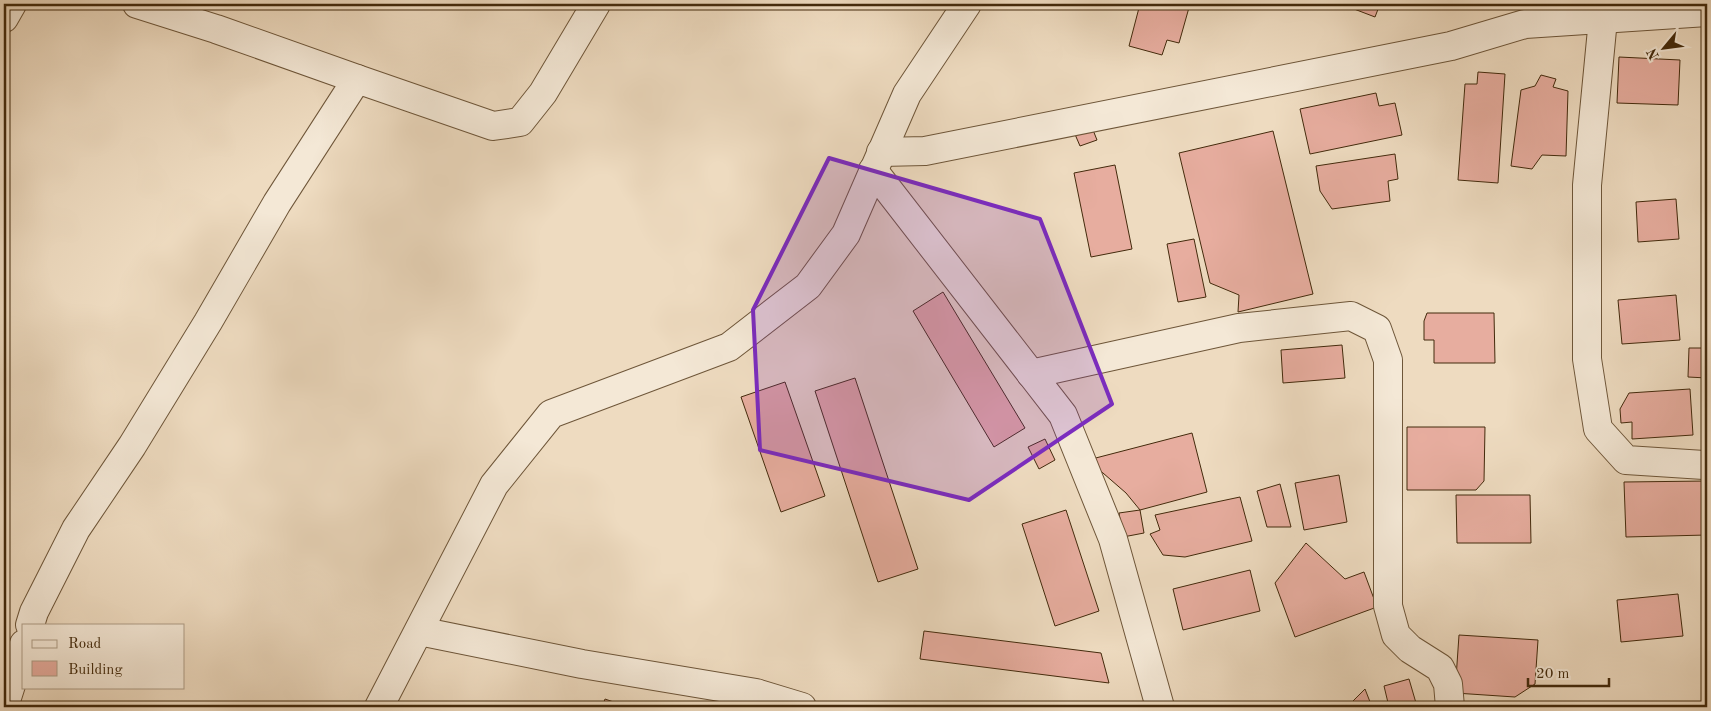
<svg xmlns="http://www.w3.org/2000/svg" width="1711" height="711" viewBox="0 0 1711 711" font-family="'Old Standard TT',serif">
	<rect width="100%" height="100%" fill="#eedbc0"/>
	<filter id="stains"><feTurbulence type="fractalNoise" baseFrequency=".004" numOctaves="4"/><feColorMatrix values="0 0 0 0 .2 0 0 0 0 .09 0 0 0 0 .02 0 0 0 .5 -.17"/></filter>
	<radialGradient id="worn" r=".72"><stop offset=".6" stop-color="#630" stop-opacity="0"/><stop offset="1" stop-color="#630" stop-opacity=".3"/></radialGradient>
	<g fill="#e7ad9f" stroke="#432a0c">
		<polygon points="1140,4 1190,4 1179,43 1167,40 1162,55 1129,46"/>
		<polygon points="1341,4 1380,4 1375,17"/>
		<polygon points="1619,57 1680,60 1678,105 1617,103"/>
		<polygon points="1478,72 1505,74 1498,183 1458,180 1465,84 1477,84"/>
		<polygon points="1541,75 1556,79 1553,87 1568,91 1566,156 1542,155 1532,169 1511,166 1521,90 1535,86"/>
		<polygon points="1376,93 1379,106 1395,103 1402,135 1310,154 1300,109"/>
		<polygon points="1091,125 1097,140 1080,146 1074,132"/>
		<polygon points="1273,131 1313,294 1238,312 1239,295 1210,283 1179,153"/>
		<polygon points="1395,154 1398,179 1388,181 1390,201 1332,209 1320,191 1316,166"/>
		<polygon points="1115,165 1132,249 1091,257 1074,173"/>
		<polygon points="1676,199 1679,239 1638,242 1636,202"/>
		<polygon points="1194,239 1206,297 1178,302 1167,244"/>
		<polygon points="943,292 1025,428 994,447 913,311"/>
		<polygon points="1676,295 1680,340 1622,344 1618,300"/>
		<polygon points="1427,313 1494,313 1495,363 1434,363 1434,340 1424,340 1424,321"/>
		<polygon points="1342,345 1345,378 1283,383 1281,350"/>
		<polygon points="1689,348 1707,348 1707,378 1688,377"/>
		<polygon points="855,378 918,569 878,582 815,391"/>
		<polygon points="785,382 825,496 781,512 741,397"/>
		<polygon points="1690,389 1693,435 1632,439 1632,422 1621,423 1620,409 1629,393"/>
		<polygon points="1407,427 1485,427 1484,481 1476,490 1407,490"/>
		<polygon points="1192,433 1207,492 1140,510 1126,493 1088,460"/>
		<polygon points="1045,439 1055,460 1039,469 1028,447"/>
		<polygon points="1339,475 1347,522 1304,530 1295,483"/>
		<polygon points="1707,481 1707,535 1626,537 1624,482"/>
		<polygon points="1280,484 1291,527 1267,527 1257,491"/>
		<polygon points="1456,495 1530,495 1531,543 1457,543"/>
		<polygon points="1240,497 1252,541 1185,557 1163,555 1150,534 1160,530 1155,515"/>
		<polygon points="1066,510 1099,611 1055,626 1022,524"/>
		<polygon points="1140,510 1144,533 1123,537 1119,513"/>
		<polygon points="1306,543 1345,579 1364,572 1377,607 1295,637 1275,583"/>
		<polygon points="1250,570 1260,611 1183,630 1173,589"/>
		<polygon points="1678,594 1683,636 1621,642 1617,600"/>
		<polygon points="924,631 1101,653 1109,683 920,659"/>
		<polygon points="1459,635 1538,640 1535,684 1515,697 1455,693"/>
		<polygon points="1409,679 1416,703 1398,707 1389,707 1384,686"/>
		<polygon points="1365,689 1372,707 1356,707 1353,701"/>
		<polygon points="605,699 628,707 602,707"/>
	</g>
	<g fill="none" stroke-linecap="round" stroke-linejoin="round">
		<defs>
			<g id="street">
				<polyline points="137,4 216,29 357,79"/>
				<polyline points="4,18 12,4"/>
				<polyline points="1603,19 1587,185 1587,359 1598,429 1626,460 1704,465"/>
				<polyline points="881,152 925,151 1451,46 1525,24 1707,12"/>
				<polyline points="873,170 1063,415 1113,539 1160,707"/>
				<polyline points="1031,374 1239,328 1351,316 1377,329 1388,360 1388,606 1396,635 1410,649 1440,668 1448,684 1450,707"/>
				<polyline points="30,625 34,612 76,529 132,446 208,322 277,203 357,79 493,126 520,122 543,93 596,4"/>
				<polyline points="419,631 582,664 756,693 802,707"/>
				<polyline points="4,707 24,644"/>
				<polyline points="379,707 494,485 551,414 729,347 808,286 846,234 907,94 967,4"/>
			</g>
		</defs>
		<use href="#street" stroke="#6e5639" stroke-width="30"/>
		<use href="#street" stroke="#f4e8d6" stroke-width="28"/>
	</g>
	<path fill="#7b2cbf" fill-opacity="0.2" stroke="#7b2cbf" stroke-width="4" stroke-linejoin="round" d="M829,158L1040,219L1112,404L969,500L760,450L753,310Z"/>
	<rect width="1711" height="711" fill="none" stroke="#eedbc0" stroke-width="20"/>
	<rect x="5" y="5" width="1701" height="701" fill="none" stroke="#432a0c" stroke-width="2.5"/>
	<rect x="10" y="10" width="1691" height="691" fill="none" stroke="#432a0c"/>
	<rect x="22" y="624" width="162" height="65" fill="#f4e8d6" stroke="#ad9c85"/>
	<rect x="32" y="640" width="25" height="8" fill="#f4e8d6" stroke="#ad9c85"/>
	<text x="68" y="648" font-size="15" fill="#432a0c">Road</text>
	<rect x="32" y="661" width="25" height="15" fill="#e7ad9f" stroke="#ad9c85"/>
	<text x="68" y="674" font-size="15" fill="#432a0c">Building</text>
	<g transform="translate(1664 48) rotate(241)" stroke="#f4e8d6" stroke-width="4" paint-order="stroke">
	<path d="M0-4L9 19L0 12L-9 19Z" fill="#432a0c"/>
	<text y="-8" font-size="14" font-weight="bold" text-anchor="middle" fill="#432a0c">N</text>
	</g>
	<path d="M1528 678v8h81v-8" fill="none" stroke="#432a0c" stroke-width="2.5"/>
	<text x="1536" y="678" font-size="15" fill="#432a0c" stroke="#f4e8d6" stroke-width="4" paint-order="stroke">20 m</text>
	<rect width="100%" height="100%" filter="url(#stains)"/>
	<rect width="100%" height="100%" fill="url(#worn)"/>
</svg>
